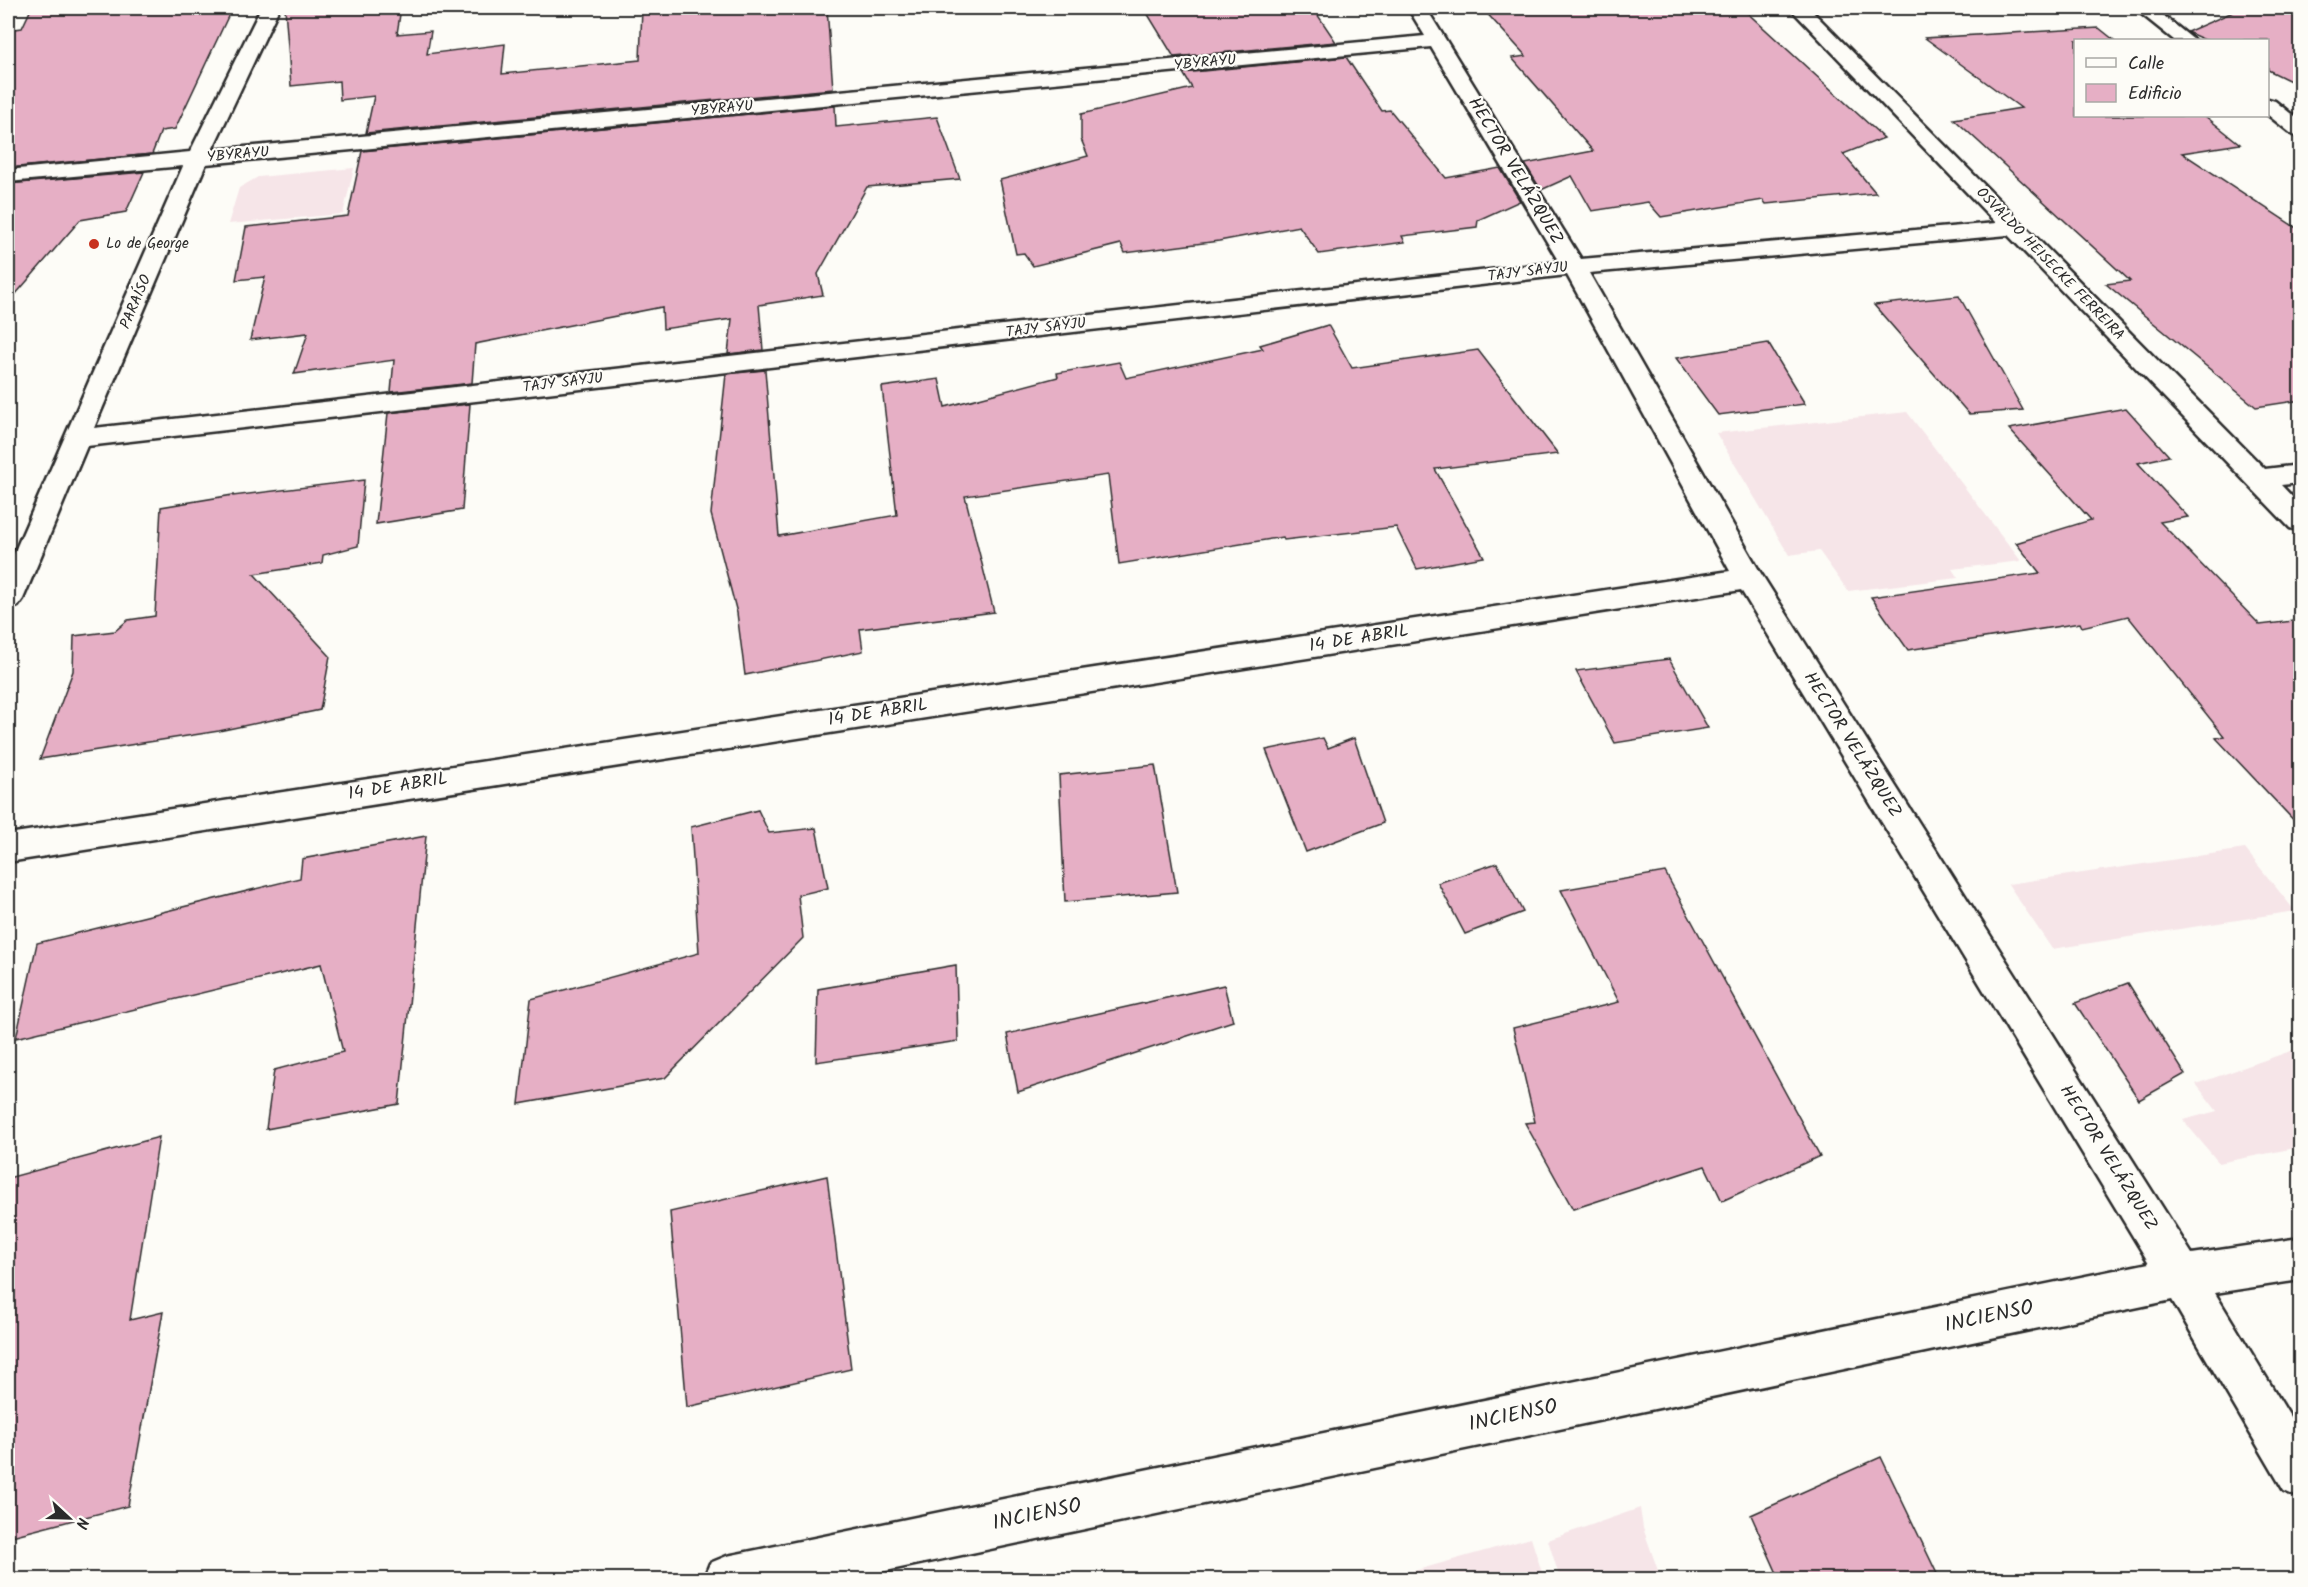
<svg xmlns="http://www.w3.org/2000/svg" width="2308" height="1587" viewBox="0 0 2308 1587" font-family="Kalam,sans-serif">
	<rect width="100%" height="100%" fill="#fdfcf7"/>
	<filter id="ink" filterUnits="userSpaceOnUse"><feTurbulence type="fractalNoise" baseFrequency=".0167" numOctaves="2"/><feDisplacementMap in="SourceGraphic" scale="12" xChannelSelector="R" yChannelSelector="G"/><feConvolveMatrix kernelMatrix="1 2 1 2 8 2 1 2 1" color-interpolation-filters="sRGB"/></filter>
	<g filter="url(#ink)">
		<g fill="#f6e5e8">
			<polygon points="354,168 343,214 228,224 239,188 258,177"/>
			<polygon points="1907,412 2021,561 1952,569 1958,578 1848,591 1819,551 1789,555 1716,433"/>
			<polygon points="2245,849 2295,911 2052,949 2008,884"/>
			<polygon points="2299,1048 2300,1147 2219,1163 2183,1120 2217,1111 2196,1084"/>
			<polygon points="1640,1508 1643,1528 1661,1579 1560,1579 1548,1540"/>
			<polygon points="1531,1538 1544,1579 1385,1579"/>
		</g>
		<g fill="#e6afc5" stroke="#2b2b2b" stroke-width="1.5">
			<polygon points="53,8 232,8 175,129 161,131 152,154 8,168 8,30 22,28 31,9"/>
			<polygon points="285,8 401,8 397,34 431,31 427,54 505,44 502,74 640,60 642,8 827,8 833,89 366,133 374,96 340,100 339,81 291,86"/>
			<polygon points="1144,8 1313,8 1336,42 1174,57"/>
			<polygon points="1482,8 1742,8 1884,138 1843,154 1876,193 1766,204 1763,200 1661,217 1648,202 1592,211 1572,176 1541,190 1525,164 1593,151 1512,58 1526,56"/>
			<polygon points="2242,8 2301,8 2301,86 2268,70 2268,40 2205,40 2187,32"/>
			<polygon points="2099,28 2114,40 2076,40 2076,116 2205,116 2240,144 2182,153 2301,231 2301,400 2256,407 2106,284 2130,281 1954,119 2021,108 1925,38"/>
			<polygon points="1346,57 1382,111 1390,110 1446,178 1500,168 1520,201 1478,220 1477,227 1402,236 1405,242 1319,254 1299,226 1219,241 1125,253 1121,244 1033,266 1024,253 1016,254 1000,180 1088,156 1081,139 1081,114 1192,88 1183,73"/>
			<polygon points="835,106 836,127 937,117 960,179 867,187 818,274 823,295 759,305 763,350 728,354 732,319 663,329 662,307 475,344 472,383 391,392 394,360 294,374 308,333 250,340 265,277 236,280 246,227 348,216 362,151"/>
			<polygon points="144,172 126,212 80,220 8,303 8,184"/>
			<polygon points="1959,296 2023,410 1969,414 1874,305"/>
			<polygon points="1328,325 1352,368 1478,350 1558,454 1435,469 1484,557 1417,569 1396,527 1284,540 1283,537 1119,564 1108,475 965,496 994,612 860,629 863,651 745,675 737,613 711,514 726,374 765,370 779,536 897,515 882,387 939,379 945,407 1058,377 1057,373 1119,362 1126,378 1263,349 1260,345"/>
			<polygon points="1768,343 1805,404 1718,415 1676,358"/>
			<polygon points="470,404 462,510 376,524 388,413"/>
			<polygon points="2126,408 2169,456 2138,463 2188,517 2160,522 2260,625 2301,620 2301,828 2216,738 2224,736 2128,616 2082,627 2080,623 1908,650 1871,597 2040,573 2016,543 2091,520 2009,429"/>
			<polygon points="364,480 358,546 323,555 322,563 254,574 330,656 320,710 219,731 40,759 73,671 74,636 115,631 128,620 155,616 161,507 233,495 233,496"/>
			<polygon points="1669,659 1708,728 1615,743 1576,671"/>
			<polygon points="1323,738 1328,748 1354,738 1383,823 1306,852 1266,750"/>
			<polygon points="1155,765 1177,892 1065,902 1059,775"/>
			<polygon points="758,810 769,833 816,828 828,888 798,895 803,938 665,1078 519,1104 531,999 699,953 691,827"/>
			<polygon points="426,836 399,1104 266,1129 274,1070 343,1052 321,964 16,1038 37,943 300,878 302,859"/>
			<polygon points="1497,863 1523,912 1465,934 1438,883"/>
			<polygon points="1665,872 1820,1156 1722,1201 1705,1166 1573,1209 1525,1123 1535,1122 1513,1028 1619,1002 1561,890"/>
			<polygon points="956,965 958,1041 816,1062 818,989"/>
			<polygon points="2128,983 2185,1074 2139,1100 2075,1003"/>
			<polygon points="1224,985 1233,1021 1018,1092 1007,1034"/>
			<polygon points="159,1137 130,1320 163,1312 128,1506 8,1537 8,1178"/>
			<polygon points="827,1176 851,1369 687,1407 670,1212"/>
			<polygon points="1881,1457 1940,1580 1780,1580 1751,1515"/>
		</g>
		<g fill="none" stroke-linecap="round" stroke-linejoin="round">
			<defs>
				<g id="minor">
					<path d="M261,8H279L212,150L1425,36L1408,8H1426L1581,259L1996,223L1790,8H1809L2265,469L2300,465V483L2281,485L2300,505V531L2290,528L2008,235L1589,273L1760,572L2192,1254L2300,1238V1280L2215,1293L2300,1433V1498L2284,1491L2172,1300L843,1580H703L710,1563L727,1556L2149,1263L1741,590L8,862V834L1730,571L1567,275L87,446L23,599L18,606L8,609V567L183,166L8,182V170L190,152ZM1431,47L1559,262L94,428L206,164Z"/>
					<polygon points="2134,8 2154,8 2194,40 2174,40"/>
					<polygon points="2268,99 2275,101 2300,121 2300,137 2293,135 2268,115"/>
				</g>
			</defs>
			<use href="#minor" stroke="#2b2b2b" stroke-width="5"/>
			<use href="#minor" fill="#fdfcf7" fill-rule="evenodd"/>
		</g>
	</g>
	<circle fill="#c8321e" stroke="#fdfcf7" stroke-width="2" cx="94" cy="244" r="6"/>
	<g text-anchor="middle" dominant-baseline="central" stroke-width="4.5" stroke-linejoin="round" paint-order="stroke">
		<g font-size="15" fill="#2b2b2b" stroke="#fdfcf7">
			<text transform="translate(1205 63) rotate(-5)">YBYRAYU</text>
			<text transform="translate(722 109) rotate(-5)">YBYRAYU</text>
			<text transform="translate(238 155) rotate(-5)">YBYRAYU</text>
			<text transform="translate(2050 264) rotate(46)">OSVALDO HEISECKE FERREIRA</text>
			<text transform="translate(1528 272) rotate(-7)">TAJY SAYJU</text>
			<text transform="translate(136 302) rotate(-67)">PARAÍSO</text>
			<text transform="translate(1046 328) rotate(-7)">TAJY SAYJU</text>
			<text transform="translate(563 383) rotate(-7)">TAJY SAYJU</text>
		</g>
		<g font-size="15" fill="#2b2b2b" stroke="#fdfcf7" text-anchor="start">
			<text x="106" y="244">Lo de George</text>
		</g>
		<g font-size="18" fill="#2b2b2b" stroke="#fdfcf7">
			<text transform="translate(1515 171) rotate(59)">HECTOR VELÁZQUEZ</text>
			<text transform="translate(1359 639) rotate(-9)">14 DE ABRIL</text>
			<text transform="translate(878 713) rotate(-9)">14 DE ABRIL</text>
			<text transform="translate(1852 745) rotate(58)">HECTOR VELÁZQUEZ</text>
			<text transform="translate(398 787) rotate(-9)">14 DE ABRIL</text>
			<text transform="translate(2108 1158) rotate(58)">HECTOR VELÁZQUEZ</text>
		</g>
		<g font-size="21" fill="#2b2b2b" stroke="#fdfcf7">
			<text transform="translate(1989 1317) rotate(-12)">INCIENSO</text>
			<text transform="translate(1513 1416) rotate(-12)">INCIENSO</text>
			<text transform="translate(1037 1515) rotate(-12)">INCIENSO</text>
		</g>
	</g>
	<rect width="2308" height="1587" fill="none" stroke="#fdfcf7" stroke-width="30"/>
	<rect x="15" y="15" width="2278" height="1557" fill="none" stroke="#2b2b2b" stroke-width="2" filter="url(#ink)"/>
	<rect x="2074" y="39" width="195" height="78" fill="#fdfcf7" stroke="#a9a8a5" stroke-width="1.5"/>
	<rect x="2086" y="58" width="30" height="9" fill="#fdfcf7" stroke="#a9a8a5" stroke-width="1.5"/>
	<text x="2128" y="69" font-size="18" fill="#2b2b2b">Calle</text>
	<rect x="2086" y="84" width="30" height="18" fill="#e6afc5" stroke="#a9a8a5" stroke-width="1.5"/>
	<text x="2128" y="99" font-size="18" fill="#2b2b2b">Edificio</text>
	<g transform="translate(69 1518) rotate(112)" stroke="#fdfcf7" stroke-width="4.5" paint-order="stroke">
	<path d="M0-4.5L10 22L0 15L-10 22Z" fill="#2b2b2b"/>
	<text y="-9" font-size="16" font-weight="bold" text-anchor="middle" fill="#2b2b2b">N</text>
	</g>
</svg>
